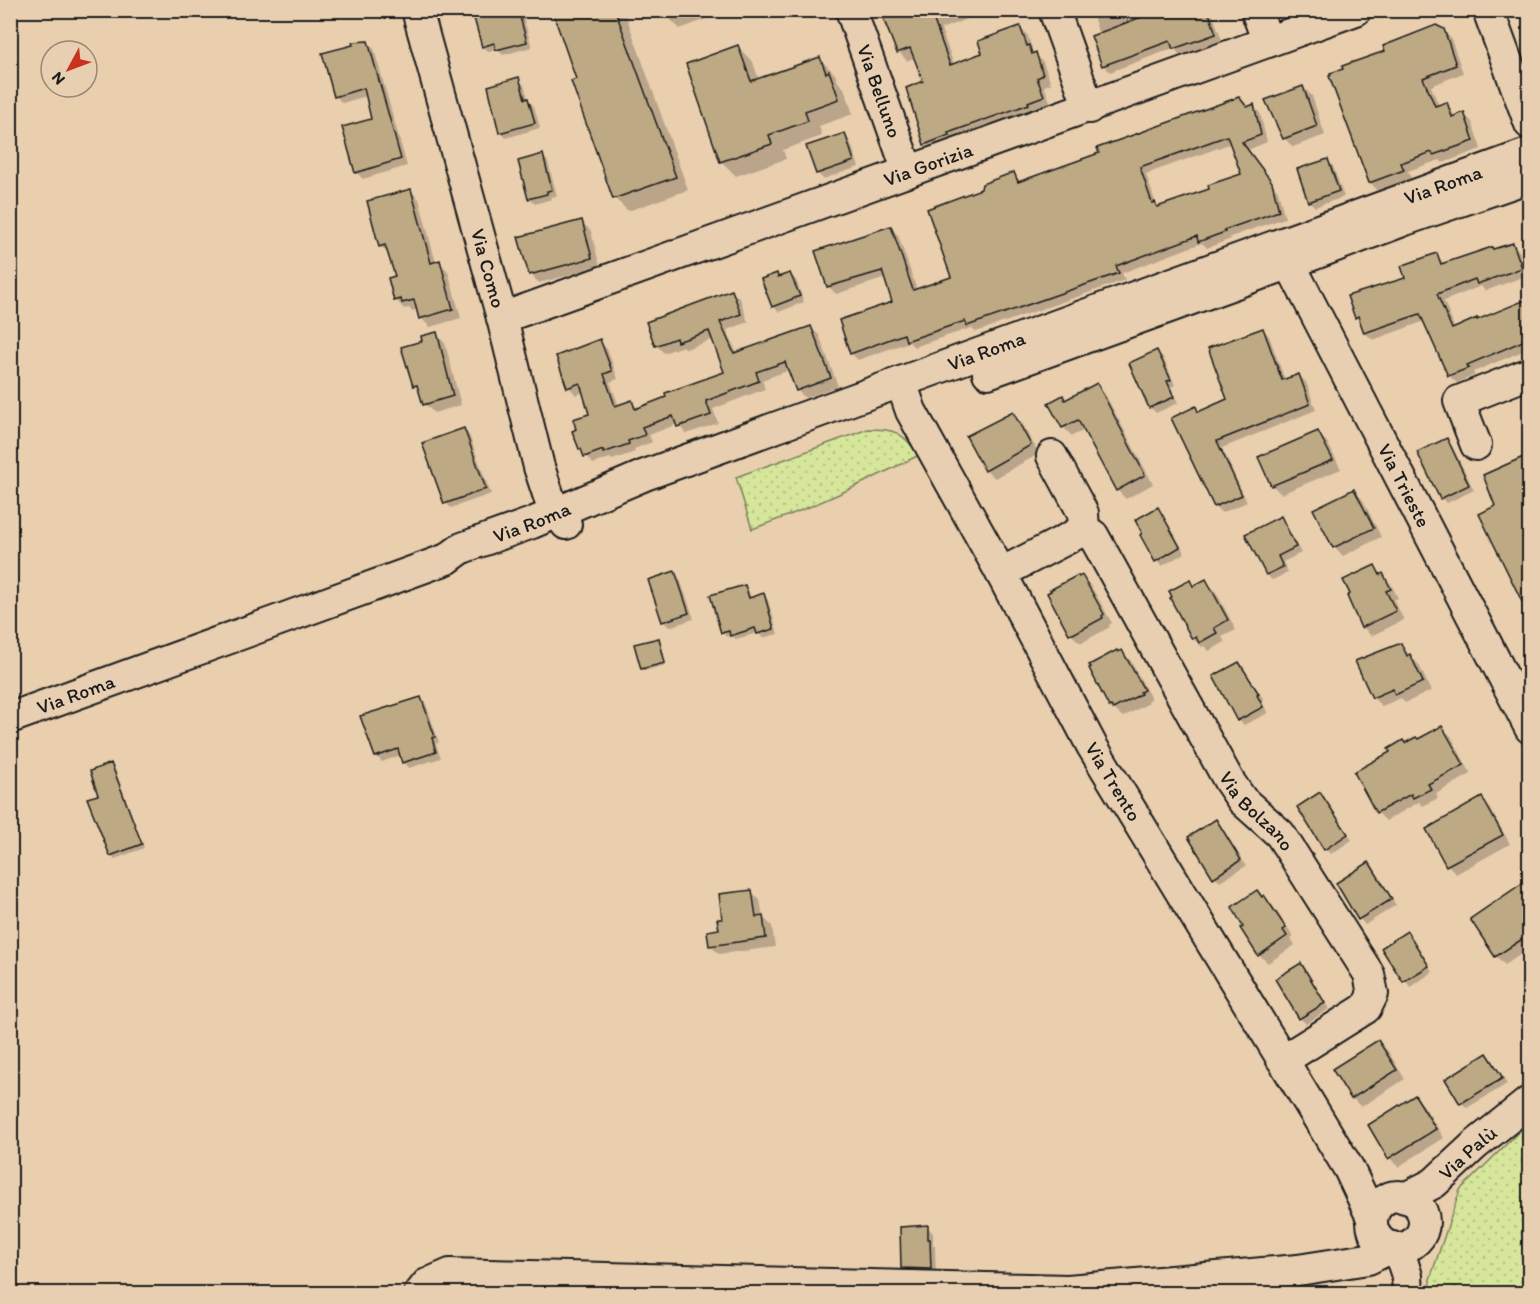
<svg xmlns="http://www.w3.org/2000/svg" width="1540" height="1304" viewBox="0 0 1540 1304" font-family="Itim,sans-serif">
	<defs>
		<pattern id="grass-dots" width="8" height="8" patternUnits="userSpaceOnUse" patternTransform="scale(1.5)"><rect width="8" height="8" fill="#d6e69a"/><path d="M2 2h.1M6 6h.1" fill="none" stroke="#b7c584" stroke-width="1.8" stroke-linecap="round"/></pattern>
	</defs>
	<rect width="100%" height="100%" fill="#e9cfae"/>
	<filter id="ink" filterUnits="userSpaceOnUse"><feTurbulence type="fractalNoise" baseFrequency=".0167" numOctaves="2"/><feDisplacementMap in="SourceGraphic" scale="12" xChannelSelector="R" yChannelSelector="G"/><feConvolveMatrix kernelMatrix="1 2 1 2 8 2 1 2 1" color-interpolation-filters="sRGB"/></filter>
	<g filter="url(#ink)">
		<g fill="url(#grass-dots)" stroke="#79815b" stroke-width="1.5">
			<path d="M868,429C896,429 902,432 919,455C862,484 812,508 752,529L736,477Z"/>
			<polygon points="1529,1122 1529,1293 1430,1293 1430,1279 1460,1190"/>
		</g>
		<g fill="#0003" fill-rule="evenodd">
			<polygon points="487,10 521,10 532,47 503,55 497,49 489,52 483,46 488,15"/>
			<polygon points="553,10 624,10 688,190 628,211 614,198"/>
			<polygon points="668,10 730,10 680,29 671,20"/>
			<polygon points="879,10 990,10 941,29 954,65 984,54 1020,28 1028,36 1033,52 1043,62 1051,84 1044,86 1051,104 934,152 926,144 925,82 915,57 907,61 899,52 884,25"/>
			<polygon points="1091,10 1211,10 1222,40 1180,55 1174,48 1110,72 1103,65 1099,35"/>
			<polygon points="1293,10 1322,10 1301,19"/>
			<polygon points="1443,30 1451,39 1463,73 1431,86 1439,106 1446,104 1456,117 1464,114 1472,122 1481,149 1443,163 1440,160 1408,171 1411,178 1378,191 1370,182"/>
			<polygon points="367,42 374,49 407,166 363,179 356,172 373,120 367,96 342,103 336,96"/>
			<polygon points="738,47 753,62 759,80 820,59 835,74 838,82 844,88 853,114 819,126 822,136 783,150 786,159 736,176 721,161"/>
			<polygon points="518,79 524,85 529,101 534,106 540,128 506,138 501,132"/>
			<polygon points="1303,87 1312,96 1325,135 1293,147 1284,138"/>
			<path d="M1253,106L1260,113L1267,142L1248,150L1278,191L1285,218L1230,237L1231,239L1207,248L1202,243L1122,273L1125,280L976,332L971,328L914,347L909,342L858,360L851,353L894,303L886,278L836,294L829,287L891,228L898,235L917,290L953,278L983,190L1014,174L1021,182ZM1232,143L1243,175L1211,190L1159,208L1157,207L1146,174Z"/>
			<polygon points="844,135 850,141 859,167 823,179 817,173"/>
			<polygon points="542,156 548,162 557,196 551,197 552,199 535,204 529,198"/>
			<polygon points="1328,161 1333,166 1344,197 1315,207 1309,201"/>
			<polygon points="410,190 419,199 436,263 439,262 448,271 461,318 430,327 421,318 419,309 412,311 409,308 404,309 396,300 397,277 390,255 380,246"/>
			<polygon points="582,222 591,231 600,267 539,283 530,274"/>
			<polygon points="1513,244 1520,252 1528,275 1485,291 1481,286 1444,301 1455,329 1478,322 1530,300 1530,351 1528,349 1473,372 1475,375 1457,383 1449,376 1425,321 1373,340 1365,333 1362,323 1356,317 1407,279 1436,254 1444,264"/>
			<polygon points="790,274 796,280 804,302 779,312 773,306 776,275 780,278"/>
			<polygon points="732,292 740,299 748,322 727,330 737,354 811,328 819,335 838,386 805,398 797,390 790,370 762,380 765,389 713,409 718,423 686,434 678,424 649,435 652,442 634,449 635,452 612,460 610,458 593,464 580,449 591,414 584,392 576,395 569,387 599,341 607,349 618,379 610,382 619,406 631,402 639,409 726,373 714,339 686,349 683,346 664,353 656,345"/>
			<polygon points="1262,329 1269,336 1285,380 1299,375 1306,382 1316,410 1222,448 1247,502 1222,513 1215,507 1196,408 1200,412 1229,399"/>
			<polygon points="436,334 445,343 461,405 434,413 425,404 421,391 414,385 424,342"/>
			<polygon points="1157,352 1163,357 1175,385 1171,387 1178,403 1156,413 1150,407 1131,364"/>
			<polygon points="1096,385 1105,394 1153,484 1126,499 1117,490 1085,430 1072,436 1063,427 1051,403 1063,397 1066,401"/>
			<polygon points="1013,414 1022,423 1039,454 995,478 986,470"/>
			<polygon points="464,429 469,435 491,494 451,508 446,503"/>
			<polygon points="1318,433 1327,442 1341,469 1281,494 1272,485"/>
			<polygon points="1446,440 1452,446 1474,490 1447,503 1441,498"/>
			<polygon points="1354,491 1363,500 1381,537 1343,556 1334,547 1315,510"/>
			<polygon points="1158,509 1163,514 1185,553 1162,566 1156,561"/>
			<polygon points="1281,518 1286,524 1301,553 1283,562 1288,573 1272,580 1267,575"/>
			<polygon points="1375,566 1391,584 1398,598 1394,600 1404,620 1371,636 1363,627"/>
			<polygon points="675,573 680,579 694,619 669,627 664,622 650,581"/>
			<polygon points="1082,577 1091,586 1112,623 1109,625 1110,627 1083,642 1079,642 1070,633 1079,579"/>
			<polygon points="1206,581 1215,590 1236,630 1222,637 1225,642 1209,651 1204,646 1202,647 1193,639 1190,582 1195,587"/>
			<polygon points="745,586 749,591 751,599 764,595 768,600 778,634 763,638 758,633 736,639 732,636 727,637 722,633"/>
			<polygon points="658,640 661,642 666,665 644,671 642,668"/>
			<polygon points="1401,645 1419,665 1431,691 1405,703 1401,698 1382,706 1373,698"/>
			<polygon points="1122,652 1131,661 1151,699 1148,701 1149,703 1123,717 1110,706 1091,669"/>
			<polygon points="1239,663 1264,700 1262,702 1268,713 1244,725 1238,720"/>
			<polygon points="421,698 426,704 439,742 436,744 441,758 409,768 404,762 401,755 382,762 376,756"/>
			<polygon points="1442,728 1451,736 1471,774 1436,794 1438,798 1423,806 1419,802 1386,821 1377,812 1392,753 1406,744 1418,741"/>
			<polygon points="111,765 115,769 144,848 115,859 111,856 89,799 100,795"/>
			<polygon points="1320,794 1352,840 1331,854 1325,849"/>
			<polygon points="1482,799 1490,808 1510,844 1456,874 1448,865 1428,829"/>
			<polygon points="1216,821 1221,827 1246,866 1220,882 1215,877"/>
			<polygon points="1368,864 1396,905 1365,925 1360,919 1338,883"/>
			<polygon points="1530,884 1530,948 1505,965 1496,956"/>
			<polygon points="751,891 760,900 763,917 772,926 775,947 719,954 710,945 720,931 724,920"/>
			<polygon points="1257,892 1273,906 1294,937 1291,939 1295,945 1268,963 1259,955 1245,927"/>
			<polygon points="1407,933 1413,939 1433,972 1410,987 1383,948"/>
			<polygon points="1301,965 1306,971 1329,1009 1306,1024 1300,1018"/>
			<polygon points="1378,1042 1387,1050 1405,1079 1361,1107 1352,1098"/>
			<polygon points="1487,1054 1507,1084 1467,1108 1462,1103"/>
			<polygon points="1415,1097 1424,1106 1444,1138 1398,1167 1390,1158"/>
			<polygon points="927,1227 933,1233 933,1244 935,1246 936,1274 908,1274 903,1268"/>
		</g>
		<g fill="#bda983" stroke="#1c1c1c" stroke-width="1.5" fill-rule="evenodd">
			<polygon points="485,10 518,10 527,42 496,50 494,43 482,47 474,18 486,14"/>
			<polygon points="552,10 615,10 676,177 613,199 571,81 576,79"/>
			<polygon points="880,10 922,10 926,20 933,18 950,65 982,53 978,41 1020,26 1027,46 1029,45 1032,54 1036,52 1043,75 1037,78 1044,96 1028,102 1029,104 948,133 949,135 924,145 906,88 923,81 910,48 897,53"/>
			<polygon points="1160,10 1208,10 1216,34 1173,49 1170,41 1102,66 1091,36"/>
			<polygon points="1436,25 1444,29 1456,65 1423,78 1435,106 1447,102 1452,117 1464,112 1474,141 1433,155 1432,152 1401,163 1404,170 1369,183 1329,76 1331,75 1330,73 1343,69 1342,66 1385,51 1383,46"/>
			<polygon points="368,41 401,159 355,173 342,127 371,119 364,88 334,97 322,53 353,45 352,42"/>
			<polygon points="738,45 751,81 820,57 826,73 829,71 839,99 805,111 808,121 769,135 772,144 720,162 686,64"/>
			<polygon points="519,77 525,99 528,98 535,123 499,133 488,86"/>
			<polygon points="1303,86 1317,126 1283,139 1265,100"/>
			<path d="M1239,97L1247,107L1254,104L1261,135L1242,142L1272,182L1279,211L1224,230L1225,232L1198,242L1197,236L1116,266L1119,273L967,326L965,321L906,341L904,334L850,354L839,320L892,302L882,271L827,287L815,251L891,226L913,290L951,277L927,209L981,189L982,184L1014,172L1018,182L1099,153L1097,148ZM1227,136L1241,174L1208,185L1209,189L1157,207L1155,202L1152,203L1140,167Z"/>
			<polygon points="845,133 854,161 816,174 806,146"/>
			<polygon points="543,154 552,190 547,191 547,194 528,199 518,161"/>
			<polygon points="1328,159 1339,191 1308,202 1297,169"/>
			<polygon points="411,189 431,263 440,260 453,309 419,319 414,300 402,303 401,299 394,301 388,278 395,276 385,245 379,247 367,201"/>
			<polygon points="582,220 592,258 529,275 518,237"/>
			<polygon points="1513,243 1522,268 1477,284 1475,279 1437,294 1452,329 1477,318 1477,320 1530,298 1530,338 1467,365 1469,368 1448,376 1420,314 1364,333 1358,316 1355,318 1347,296 1405,278 1401,266 1437,253 1441,264 1492,247 1493,249"/>
			<polygon points="777,273 778,277 790,273 800,296 772,307 761,279"/>
			<polygon points="732,290 741,314 720,322 734,353 811,326 831,378 796,391 785,362 756,372 759,381 706,401 711,415 677,427 673,416 642,427 645,435 628,441 629,444 603,453 603,450 584,457 581,449 579,449 572,431 576,429 573,419 589,414 580,383 567,388 556,356 600,339 612,371 604,374 615,406 632,400 635,409 666,397 665,393 724,372 709,331 677,342 676,338 655,346 646,322"/>
			<polygon points="1263,328 1282,380 1299,374 1310,404 1217,441 1242,495 1214,507 1171,418 1196,406 1198,412 1227,399 1208,348"/>
			<polygon points="437,332 453,396 423,405 417,385 413,386 401,347 422,341 421,336"/>
			<polygon points="1157,350 1171,380 1167,381 1174,397 1149,408 1129,363"/>
			<polygon points="1097,383 1145,475 1116,491 1078,420 1062,428 1048,403 1063,395 1065,400"/>
			<polygon points="1013,412 1031,445 985,471 966,436"/>
			<polygon points="464,428 486,489 444,504 422,443"/>
			<polygon points="1318,431 1333,460 1271,486 1258,457"/>
			<polygon points="1447,438 1469,485 1440,499 1417,452"/>
			<polygon points="1530,454 1530,618 1479,514 1495,506 1483,475"/>
			<polygon points="1354,489 1374,528 1333,548 1313,509"/>
			<polygon points="1158,507 1180,547 1155,562 1140,535 1142,533 1135,520"/>
			<polygon points="1281,516 1296,547 1278,556 1283,567 1266,575 1245,534"/>
			<polygon points="1375,565 1380,575 1383,573 1391,589 1386,591 1396,611 1361,628 1347,596 1350,594 1343,580"/>
			<polygon points="675,571 689,613 662,622 648,580"/>
			<polygon points="1078,575 1079,577 1082,575 1104,614 1102,616 1103,618 1073,634 1072,633 1069,634 1047,593 1051,591 1050,590"/>
			<polygon points="1206,579 1228,620 1214,628 1217,633 1199,643 1196,637 1192,639 1170,598 1172,597 1169,591 1190,580 1193,586"/>
			<polygon points="745,585 749,598 764,593 774,629 757,634 755,628 730,636 729,631 721,633 710,595"/>
			<polygon points="659,638 665,663 641,669 634,644"/>
			<polygon points="1401,643 1407,656 1410,654 1423,682 1395,695 1393,689 1372,698 1355,661"/>
			<polygon points="1117,650 1118,652 1122,650 1144,690 1140,692 1141,694 1113,709 1111,706 1109,707 1089,668 1091,667 1089,665"/>
			<polygon points="1239,662 1259,694 1257,695 1263,707 1237,721 1213,676"/>
			<polygon points="421,697 435,737 432,738 436,752 402,763 398,749 375,757 360,716"/>
			<polygon points="1442,726 1464,765 1428,784 1431,789 1413,798 1411,794 1376,813 1354,772 1390,752 1388,749 1403,740 1405,743 1416,737 1418,739"/>
			<polygon points="111,763 142,844 110,856 87,798 98,795 90,771"/>
			<polygon points="1320,792 1348,834 1324,850 1297,807"/>
			<polygon points="1482,797 1503,835 1446,866 1426,829"/>
			<polygon points="1216,819 1241,860 1213,878 1188,837"/>
			<polygon points="1369,862 1392,899 1358,920 1336,883"/>
			<polygon points="1530,878 1530,934 1495,957 1470,919"/>
			<polygon points="752,890 756,917 763,916 766,938 709,946 707,931 719,929 717,919 722,919 719,894"/>
			<polygon points="1257,890 1262,897 1264,895 1286,928 1283,930 1287,936 1258,956 1240,928 1243,927 1232,907"/>
			<polygon points="1407,931 1429,966 1403,982 1381,948"/>
			<polygon points="1301,963 1325,1003 1299,1019 1275,979"/>
			<polygon points="1378,1040 1397,1070 1351,1099 1332,1069"/>
			<polygon points="1487,1053 1503,1078 1460,1104 1445,1079"/>
			<polygon points="1415,1095 1436,1129 1388,1159 1368,1125"/>
			<polygon points="928,1225 928,1239 930,1239 931,1269 901,1268 900,1227"/>
		</g>
		<g fill="none" stroke-linecap="round" stroke-linejoin="round">
			<defs>
				<g id="minor">
					<path id="s1" d="M417,10L502,318L539,467L551,503L566,524"/>
					<path id="s2" d="M851,10L908,172"/>
					<polyline points="1054,10 1089,108"/>
					<polyline points="1256,10 1268,42"/>
					<polyline points="1488,10 1530,124"/>
					<path id="s3" d="M1284,244L1295,274L1530,728"/>
					<path id="s4" d="M502,318L1356,10"/>
					<polyline points="988,373 1291,263 1405,220 1530,177"/>
					<path id="s5" d="M901,382L911,411L1001,573L1092,746L1349,1169L1372,1218"/>
					<polyline points="1476,445 1459,401 1530,373"/>
					<polyline points="1052,456 1083,513 1084,530"/>
					<path id="s6" d="M1001,573L1084,530L1093,535L1229,781L1242,800L1280,834L1369,974L1373,994L1366,1008L1296,1052L1281,1058"/>
					<path id="s7" d="M10,718L447,559L462,548L532,523L645,475L1530,153"/>
					<circle cx="1398" cy="1222" r="26"/>
					<path id="s8" d="M1405,1198L1434,1183L1475,1145L1530,1101"/>
					<polyline points="1398,1248 1407,1276 1408,1294"/>
					<polyline points="419,1294 427,1284 450,1274 1068,1290 1298,1270 1368,1259 1392,1247"/>
				</g>
			</defs>
			<use href="#minor" stroke="#1c1c1c" stroke-width="34"/>
			<use href="#minor" stroke="#e9cfb1" stroke-width="30"/>
		</g>
	</g>
	<g text-anchor="middle" dominant-baseline="central" stroke-width="4.5" stroke-linejoin="round" paint-order="stroke">
		<g font-size="20" fill="#1c1c1c" stroke="#e9cfb1">
			<text stroke="none"><textPath href="#s2" startOffset="86">Via Belluno</textPath></text>
			<text stroke="none"><textPath href="#s4" startOffset="453">Via Gorizia</textPath></text>
			<text stroke="none"><textPath href="#s7" startOffset="1530">Via Roma</textPath></text>
			<text stroke="none"><textPath href="#s1" startOffset="268">Via Como</textPath></text>
			<text stroke="none"><textPath href="#s7" startOffset="1044">Via Roma</textPath></text>
			<text stroke="none"><textPath href="#s3" startOffset="270">Via Trieste</textPath></text>
			<text stroke="none"><textPath href="#s7" startOffset="558">Via Roma</textPath></text>
			<text stroke="none"><textPath href="#s7" startOffset="70">Via Roma</textPath></text>
			<text stroke="none"><textPath href="#s5" startOffset="453">Via Trento</textPath></text>
			<text stroke="none"><textPath href="#s6" startOffset="426">Via Bolzano</textPath></text>
			<text stroke="none"><textPath href="#s8" startOffset="78">Via Palù</textPath></text>
		</g>
	</g>
	<rect width="1540" height="1304" fill="none" stroke="#e9cfb1" stroke-width="36"/>
	<rect x="18" y="18" width="1504" height="1268" fill="none" stroke="#1c1c1c" stroke-width="2" filter="url(#ink)"/>
	<g transform="translate(69 69) rotate(229)"><circle r="28" fill="#e9cfb1" stroke="#978775" stroke-width="1.5"/>
	<path d="M0-4.5L10 22L0 15L-10 22Z" fill="#c8321e"/>
	<text y="-9" font-size="16" font-weight="bold" text-anchor="middle" fill="#1c1c1c">N</text>
	</g>
</svg>
